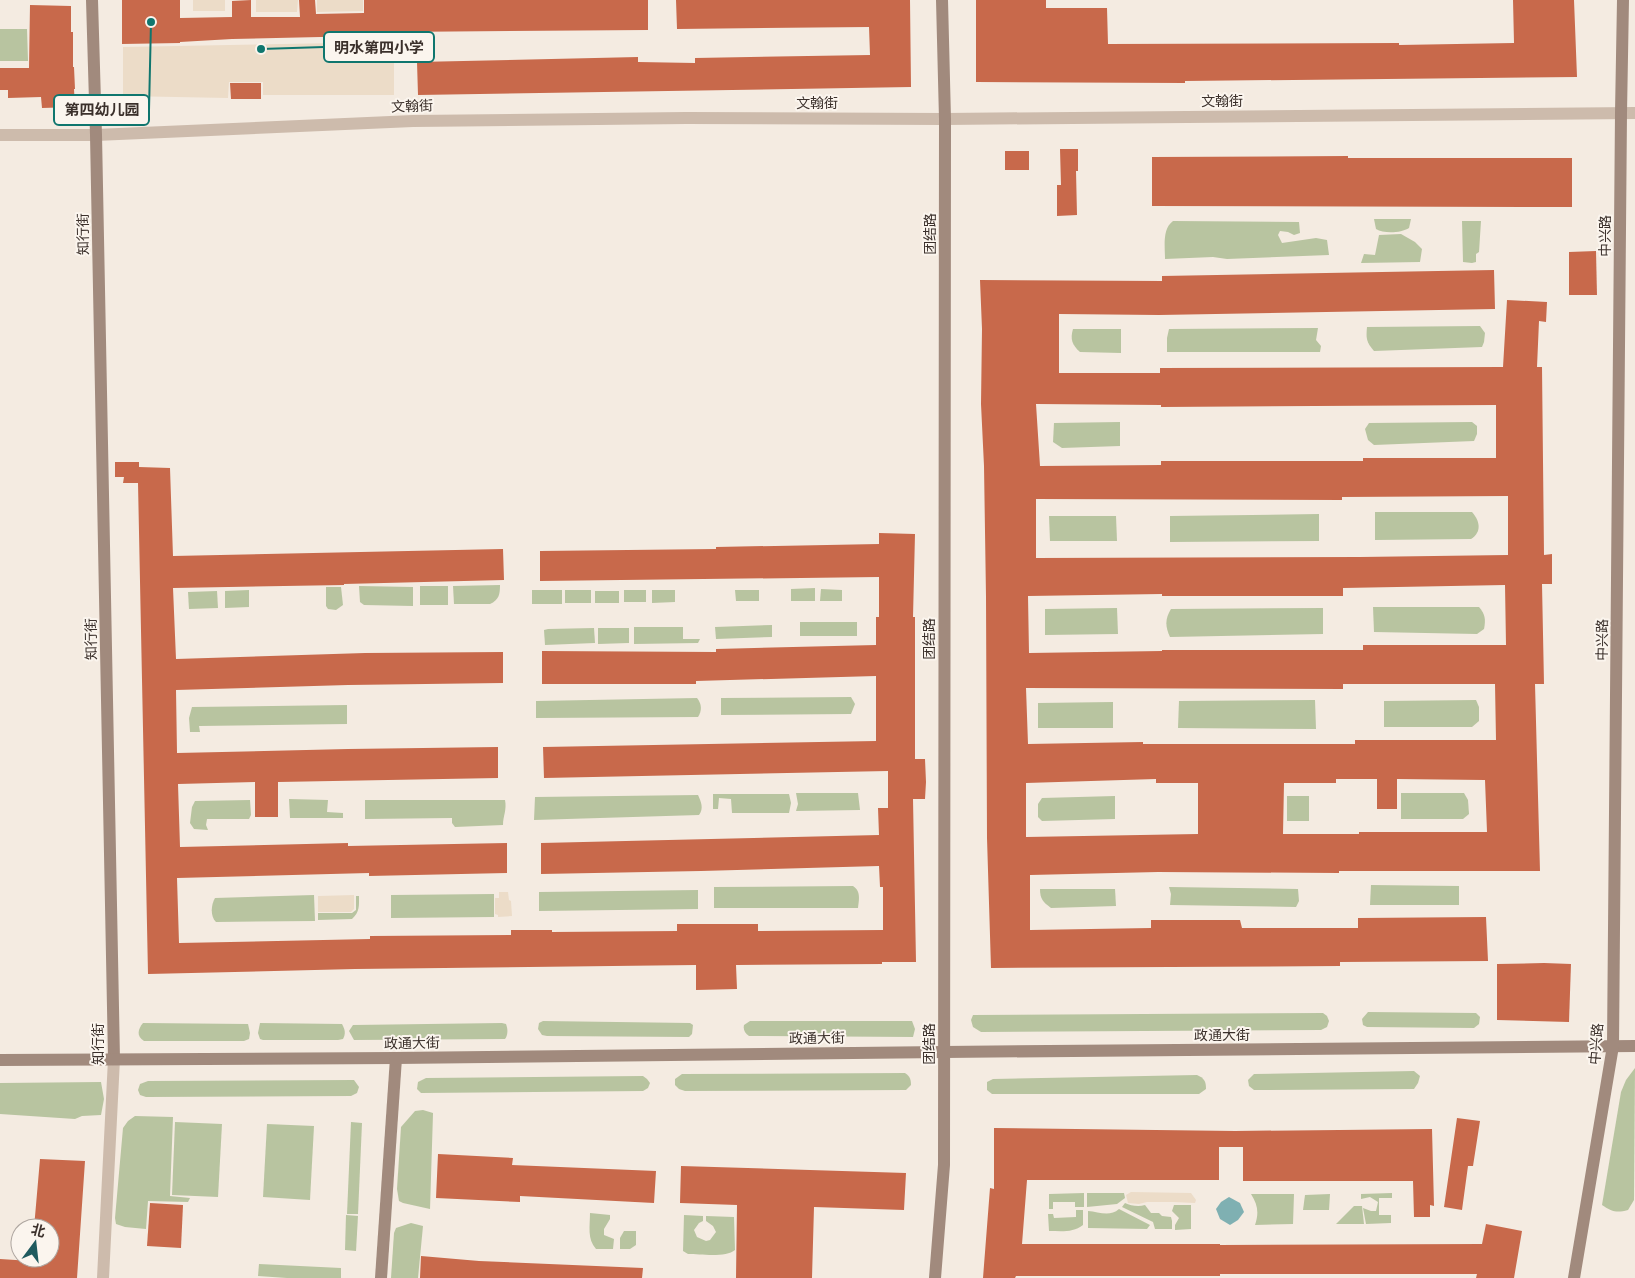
<svg xmlns="http://www.w3.org/2000/svg" width="1635" height="1278" viewBox="0 0 1635 1278" font-family="'Space Grotesk','Noto Sans SC',sans-serif">
	<rect width="100%" height="100%" fill="#f4ebe1"/>
	<g fill="#b8c4a0">
		<polygon points="0,29 27,29 28,61 0,61"/>
		<path d="M1374,219H1411L1409,228C1401,233 1384,234 1376,229Z"/>
		<path d="M1173,221L1299,222L1300,233L1294,235L1288,232L1280,231L1278,235L1282,243L1316,238L1327,240L1329,255L1227,259L1213,257L1165,259C1165,247 1162,229 1173,221Z"/>
		<polygon points="1462,221 1481,221 1479,252 1476,254 1476,262 1472,263 1463,262"/>
		<polygon points="1401,234 1415,242 1422,249 1420,262 1361,263 1364,254 1375,255 1379,235"/>
		<path d="M1480,326L1485,333L1484,342L1482,347L1374,351C1366,342 1366,338 1367,327Z"/>
		<polygon points="1318,328 1316,340 1321,346 1320,352 1167,352 1167,338 1169,329"/>
		<path d="M1073,329H1121V353L1080,352C1072,345 1070,339 1073,329Z"/>
		<polygon points="1120,422 1120,446 1062,448 1053,442 1054,423"/>
		<polygon points="1472,422 1477,426 1477,434 1474,441 1374,445 1368,440 1365,429 1369,423"/>
		<path d="M1375,512H1472C1480,521 1482,532 1471,539L1375,540Z"/>
		<polygon points="1319,514 1319,541 1170,542 1170,516"/>
		<polygon points="1049,516 1116,516 1117,541 1050,541"/>
		<path d="M500,585C500,594 499,600 490,604H454L453,586Z"/>
		<polygon points="359,586 413,587 413,606 364,605 360,602"/>
		<rect x="420" y="586" width="28" height="19"/>
		<polygon points="326,587 341,587 343,605 336,610 328,609 326,606"/>
		<polygon points="815,588 815,601 791,601 791,589"/>
		<polygon points="821,589 842,590 842,601 820,601"/>
		<polygon points="249,590 249,607 225,608 225,591"/>
		<rect x="532" y="590" width="30" height="14"/>
		<rect x="565" y="590" width="26" height="13"/>
		<rect x="624" y="590" width="22" height="12"/>
		<polygon points="652,590 675,590 675,602 652,603"/>
		<polygon points="735,590 759,590 759,601 736,601"/>
		<polygon points="217,591 218,608 189,609 188,592"/>
		<rect x="595" y="591" width="24" height="12"/>
		<path d="M1373,607H1479C1485,614 1486,619 1484,629L1477,634L1374,632Z"/>
		<polygon points="1117,608 1118,634 1045,635 1045,609"/>
		<path d="M1323,608V634L1170,637C1165,626 1165,619 1171,609Z"/>
		<rect x="800" y="622" width="57" height="14"/>
		<polygon points="772,625 772,637 716,639 715,627"/>
		<polygon points="634,627 683,627 683,639 700,639 698,643 634,644"/>
		<polygon points="594,628 595,643 545,645 544,630 548,629"/>
		<polygon points="598,628 629,628 629,643 598,644"/>
		<polygon points="851,697 855,704 851,714 721,715 721,698"/>
		<path d="M697,698C702,704 702,711 698,717L536,718V701Z"/>
		<polygon points="1315,700 1316,729 1178,728 1179,701"/>
		<polygon points="1476,700 1479,707 1479,721 1472,727 1384,727 1384,701"/>
		<polygon points="1113,702 1113,728 1038,728 1038,703"/>
		<polygon points="347,705 347,724 199,726 200,732 190,732 189,718 192,707"/>
		<polygon points="796,793 858,793 860,810 796,811 798,804"/>
		<polygon points="1401,793 1464,793 1468,800 1469,814 1463,819 1401,819"/>
		<polygon points="713,794 789,794 791,803 789,813 732,813 731,799 719,798 718,809 713,809"/>
		<path d="M698,795C701,802 704,808 699,815L534,820L535,797Z"/>
		<polygon points="1115,796 1115,819 1042,821 1038,817 1038,804 1042,798"/>
		<rect x="1287" y="796" width="22" height="25"/>
		<polygon points="289,799 328,800 327,812 343,813 343,818 290,818"/>
		<polygon points="250,800 251,815 249,819 207,819 206,825 208,830 194,829 190,823 192,807 195,801"/>
		<path d="M365,800H505C507,810 503,816 503,825L455,827L452,823V818L365,819Z"/>
		<polygon points="1371,885 1459,886 1459,905 1370,905"/>
		<path d="M853,886C861,891 859,899 858,908H714V887Z"/>
		<polygon points="1169,887 1298,889 1299,901 1296,907 1170,905 1171,894"/>
		<path d="M1040,889H1115L1116,906L1051,908C1043,902 1040,899 1040,889Z"/>
		<polygon points="698,890 698,909 539,911 539,892"/>
		<polygon points="494,894 494,917 391,918 391,895"/>
		<path d="M314,895L315,921L216,922C210,916 211,905 215,898Z"/>
		<path d="M356,896H359C359,905 360,912 352,919L318,920V913H352L356,910Z"/>
		<polygon points="1368,1012 1476,1013 1480,1017 1479,1024 1474,1028 1367,1027 1363,1025 1362,1019"/>
		<polygon points="1323,1013 1327,1016 1329,1021 1327,1027 1321,1030 981,1032 973,1027 971,1020 973,1015"/>
		<polygon points="543,1021 690,1023 693,1025 692,1034 689,1037 547,1036 542,1035 538,1029 539,1023"/>
		<path d="M750,1021H912L915,1029L913,1037L749,1036C745,1033 743,1030 744,1025Z"/>
		<path d="M143,1023L248,1024L250,1033L249,1039L244,1041H144C136,1036 138,1029 143,1023Z"/>
		<path d="M260,1023L342,1024C345,1030 346,1033 343,1039L338,1040H263L260,1039L258,1033Z"/>
		<path d="M502,1023L506,1024C508,1029 508,1035 505,1039L354,1040L349,1031L353,1025Z"/>
		<path d="M1635,1068L1634,1200L1628,1210C1617,1213 1612,1212 1602,1205L1621,1092L1626,1080Z"/>
		<polygon points="1414,1071 1420,1076 1418,1083 1414,1089 1254,1090 1249,1086 1248,1080 1254,1074"/>
		<path d="M905,1073C910,1076 911,1080 911,1085L906,1090L685,1091L679,1089L675,1085V1079L682,1074Z"/>
		<path d="M1197,1075C1204,1078 1206,1081 1206,1089L1199,1094H992L987,1090V1082L993,1079Z"/>
		<polygon points="643,1076 647,1079 650,1083 648,1088 643,1091 421,1093 417,1089 418,1082 426,1078"/>
		<polygon points="354,1080 359,1087 357,1093 351,1096 146,1097 140,1095 138,1090 140,1084 148,1081"/>
		<polygon points="101,1082 104,1099 101,1115 82,1116 75,1119 0,1114 0,1083"/>
		<polygon points="423,1110 433,1113 430,1209 403,1203 399,1201 397,1189 401,1127 415,1111"/>
		<polygon points="135,1116 173,1117 170,1196 190,1198 188,1202 148,1201 146,1229 125,1227 116,1224 115,1218 123,1128 128,1121"/>
		<polygon points="175,1122 222,1124 218,1197 172,1195"/>
		<polygon points="351,1122 362,1123 358,1214 347,1214"/>
		<polygon points="267,1124 314,1126 310,1200 263,1197"/>
		<polygon points="1084,1193 1084,1207 1075,1207 1075,1202 1053,1202 1053,1209 1049,1209 1049,1194"/>
		<polygon points="1087,1193 1124,1193 1125,1198 1117,1204 1087,1207"/>
		<polygon points="1392,1193 1392,1198 1379,1198 1379,1215 1391,1215 1391,1223 1366,1224 1363,1208 1371,1211 1376,1211 1378,1202 1370,1197 1361,1199 1361,1194"/>
		<path d="M1251,1194H1294L1293,1224L1255,1225C1259,1213 1258,1205 1251,1194Z"/>
		<polygon points="1330,1194 1329,1210 1303,1210 1305,1195"/>
		<path d="M1125,1203C1131,1206 1139,1207 1145,1205L1151,1213H1159L1162,1216L1171,1217L1172,1221V1229H1155L1153,1222L1122,1207Z"/>
		<polygon points="1174,1205 1191,1205 1191,1229 1175,1230 1175,1225 1179,1218 1172,1211"/>
		<polygon points="1354,1206 1362,1206 1364,1224 1336,1224"/>
		<path d="M1119,1209L1150,1225L1147,1229L1088,1228V1211C1099,1212 1110,1217 1119,1209Z"/>
		<path d="M1076,1210H1083V1225C1073,1233 1061,1231 1049,1231L1048,1214H1053L1054,1218L1076,1217Z"/>
		<path d="M590,1213L610,1215V1219L604,1229V1235L614,1239L613,1249H596C587,1239 590,1226 590,1213Z"/>
		<polygon points="346,1215 358,1216 356,1251 345,1250"/>
		<path d="M684,1215L703,1216V1221L699,1223L694,1230L697,1237L706,1241L710,1240L716,1232L713,1226L706,1221V1216L734,1217L735,1250C726,1258 700,1254 688,1254L683,1251Z"/>
		<polygon points="411,1223 423,1226 418,1278 391,1278 394,1233 396,1228"/>
		<polygon points="624,1231 636,1231 636,1245 630,1249 620,1249 620,1238"/>
		<polygon points="259,1264 341,1268 341,1278 287,1278 258,1276"/>
	</g>
	<g fill="#ecdcc8">
		<rect x="193" y="0" width="32" height="11"/>
		<polygon points="256,0 298,0 297,12 256,12"/>
		<polygon points="317,0 363,0 363,11 317,12"/>
		<polygon points="394,42 394,95 263,95 263,82 229,82 228,98 123,96 123,47"/>
		<polygon points="499,892 508,892 509,900 511,901 512,916 498,917 498,915 495,914 495,898 499,898"/>
		<polygon points="354,895 354,909 351,912 318,912 318,896"/>
		<polygon points="1131,1192 1191,1193 1196,1200 1195,1203 1173,1202 1147,1202 1139,1204 1128,1203 1126,1195"/>
	</g>
	<polygon fill="#7fb0b2" points="1229,1197 1240,1203 1244,1212 1238,1220 1230,1225 1220,1219 1216,1209 1221,1202"/>
	<g fill="#c8694b" fill-rule="evenodd">
		<polygon points="122,0 180,0 180,18 232,17 232,1 251,0 251,17 300,17 299,0 315,0 316,14 364,13 364,0 648,0 648,30 394,32 394,38 365,38 365,36 232,39 180,42 180,43 122,44"/>
		<polygon points="676,0 910,0 911,87 418,95 417,62 638,57 638,62 695,63 695,58 870,55 869,27 677,29"/>
		<polygon points="976,0 1046,0 1046,8 1107,8 1108,44 1399,43 1399,45 1514,43 1513,0 1574,0 1577,77 1185,81 1185,83 976,82"/>
		<polygon points="30,5 71,6 71,32 73,32 73,67 74,67 75,89 74,89 75,107 42,108 41,97 8,98 8,90 0,90 0,68 29,68"/>
		<polygon points="230,83 261,83 261,99 231,99"/>
		<polygon points="1060,149 1078,149 1078,171 1076,171 1077,215 1057,216 1057,185 1061,185"/>
		<rect x="1005" y="151" width="24" height="19"/>
		<polygon points="1348,156 1348,158 1572,158 1572,207 1152,206 1152,157"/>
		<polygon points="1596,251 1597,295 1569,295 1569,252"/>
		<path d="M1494,270L1495,309L1159,315L1059,314V373H1160V368L1503,367L1507,300L1547,302L1546,322L1539,321L1537,367H1542L1544,555L1552,554V584H1542L1544,684H1535L1540,871H1339V873L1158,872L1030,875V930L1151,928V920H1240L1242,928H1358V918L1486,917L1488,961L1340,962V966L991,968L987,838L986,596L984,466L981,404L982,329L980,280L1162,281V276ZM1036,404L1161,405V407L1496,405V458H1363V461H1161V465L1040,466ZM1508,496V555L1360,557L1036,558V499L1342,500V497ZM1505,585L1506,645H1363V650H1162V651L1029,653L1028,596L1162,594V596H1343V588ZM1343,684H1495L1496,740H1355V744H1143V742L1028,744L1026,688L1343,689ZM1156,779V783H1198V834L1026,837V783ZM1336,779H1377V809H1397V779L1485,780L1487,832H1359V834H1283L1284,783H1336Z"/>
		<polygon points="115,462 139,462 139,467 170,468 173,556 503,549 504,580 344,584 344,585 173,588 176,659 365,653 503,652 503,683 348,685 176,690 177,753 348,749 498,747 498,778 278,782 278,817 255,817 255,782 178,784 180,847 348,843 348,846 507,843 507,873 369,876 369,873 177,878 179,943 370,939 370,936 511,935 511,930 552,930 552,932 677,931 677,924 758,924 758,931 883,930 883,887 880,887 879,866 701,871 541,874 541,843 879,835 878,808 888,808 888,771 544,778 543,747 876,741 876,676 696,681 696,684 542,684 542,651 716,652 716,649 876,645 876,617 879,617 879,577 540,581 540,551 716,549 716,547 879,544 879,533 915,534 913,617 915,617 915,759 925,759 926,782 925,799 913,799 916,962 882,962 882,964 736,965 737,989 696,990 696,965 355,969 148,974 138,483 123,483 124,477 115,477"/>
		<polygon points="1544,963 1571,964 1569,1022 1497,1020 1497,964"/>
		<polygon points="1457,1118 1480,1121 1473,1166 1468,1166 1462,1210 1444,1207"/>
		<polygon points="994,1128 1235,1131 1432,1129 1434,1206 1430,1205 1430,1217 1414,1217 1413,1181 1243,1181 1243,1147 1219,1147 1219,1180 1027,1180 1022,1244 1220,1244 1220,1245 1482,1244 1486,1224 1522,1231 1514,1278 1476,1278 1477,1274 1220,1274 1220,1276 1016,1276 1015,1278 983,1278 990,1188 994,1189"/>
		<polygon points="438,1154 513,1158 512,1165 656,1171 654,1203 520,1196 520,1202 436,1198"/>
		<polygon points="40,1159 85,1161 77,1278 0,1278 0,1259 31,1261 32,1258 50,1258 50,1228 34,1228"/>
		<polygon points="681,1166 906,1173 904,1210 814,1207 812,1278 736,1278 737,1205 680,1203"/>
		<polygon points="150,1203 183,1205 181,1248 147,1246"/>
		<polygon points="421,1256 479,1261 643,1268 642,1278 420,1278"/>
	</g>
	<g fill="none" stroke-linecap="round" stroke-linejoin="round">
		<g stroke="#cdbbac" stroke-width="12">
			<polyline points="0,135 96,135 413,121 686,118 945,119 1635,113"/>
			<polyline points="103,1278 114,1059"/>
		</g>
		<g stroke="#a18a7d" stroke-width="12">
			<polyline points="92,0 96,135 114,1059"/>
			<polyline points="0,1060 396,1058 944,1052 1635,1046"/>
			<polyline points="381,1278 396,1058"/>
			<polyline points="935,1278 944,1165 945,119 942,0"/>
			<polyline points="1574,1278 1613,1046 1621,113 1623,0"/>
		</g>
	</g>
	<g text-anchor="middle" dominant-baseline="central" stroke-width="4" stroke-linejoin="round" paint-order="stroke">
		<g font-size="14" fill="#3b302b" stroke="#fbf5ee">
			<text x="1222" y="101">文翰街</text>
			<text x="817" y="103">文翰街</text>
			<text transform="translate(412 106) rotate(-2)">文翰街</text>
			<text transform="translate(83 234) rotate(-91)">知行街</text>
			<text transform="translate(930 234) rotate(-90)">团结路</text>
			<text transform="translate(1605 236) rotate(-90)">中兴路</text>
			<text transform="translate(91 639) rotate(-91)">知行街</text>
			<text transform="translate(929 639) rotate(-90)">团结路</text>
			<text transform="translate(1602 640) rotate(-89)">中兴路</text>
			<text x="1222" y="1035">政通大街</text>
			<text transform="translate(817 1038) rotate(-1)">政通大街</text>
			<text transform="translate(412 1043) rotate(-1)">政通大街</text>
			<text transform="translate(98 1044) rotate(-90)">知行街</text>
			<text transform="translate(929 1044) rotate(-90)">团结路</text>
			<text transform="translate(1596 1044) rotate(-85)">中兴路</text>
		</g>
	</g>
	<path fill="none" stroke="#0f766e" stroke-width="2" d="M261 49L324 47M151 22L149 110"/>
	<g fill="#0f766e" stroke="#fbf5ee" stroke-width="2">
		<circle cx="261" cy="49" r="5"/>
		<circle cx="151" cy="22" r="5"/>
	</g>
	<g fill="#fbf5ee" stroke="#0f766e" stroke-width="2">
		<rect x="324" y="32" width="110" height="30" rx="5"/>
		<rect x="54" y="95" width="95" height="30" rx="5"/>
	</g>
	<g font-size="15" text-anchor="middle" font-weight="bold" fill="#3b302b">
		<text x="379" y="53">明水第四小学</text>
		<text x="102" y="115">第四幼儿园</text>
	</g>
	<g transform="translate(35 1243) rotate(15)"><circle r="24" fill="#fbf5ee" stroke="#aea6a0"/>
	<path d="M0-4L9 19L0 12L-9 19Z" fill="#1f5a5e"/>
	<text y="-8" font-size="14" font-weight="bold" text-anchor="middle" fill="#3b302b">北</text>
	</g>
</svg>
